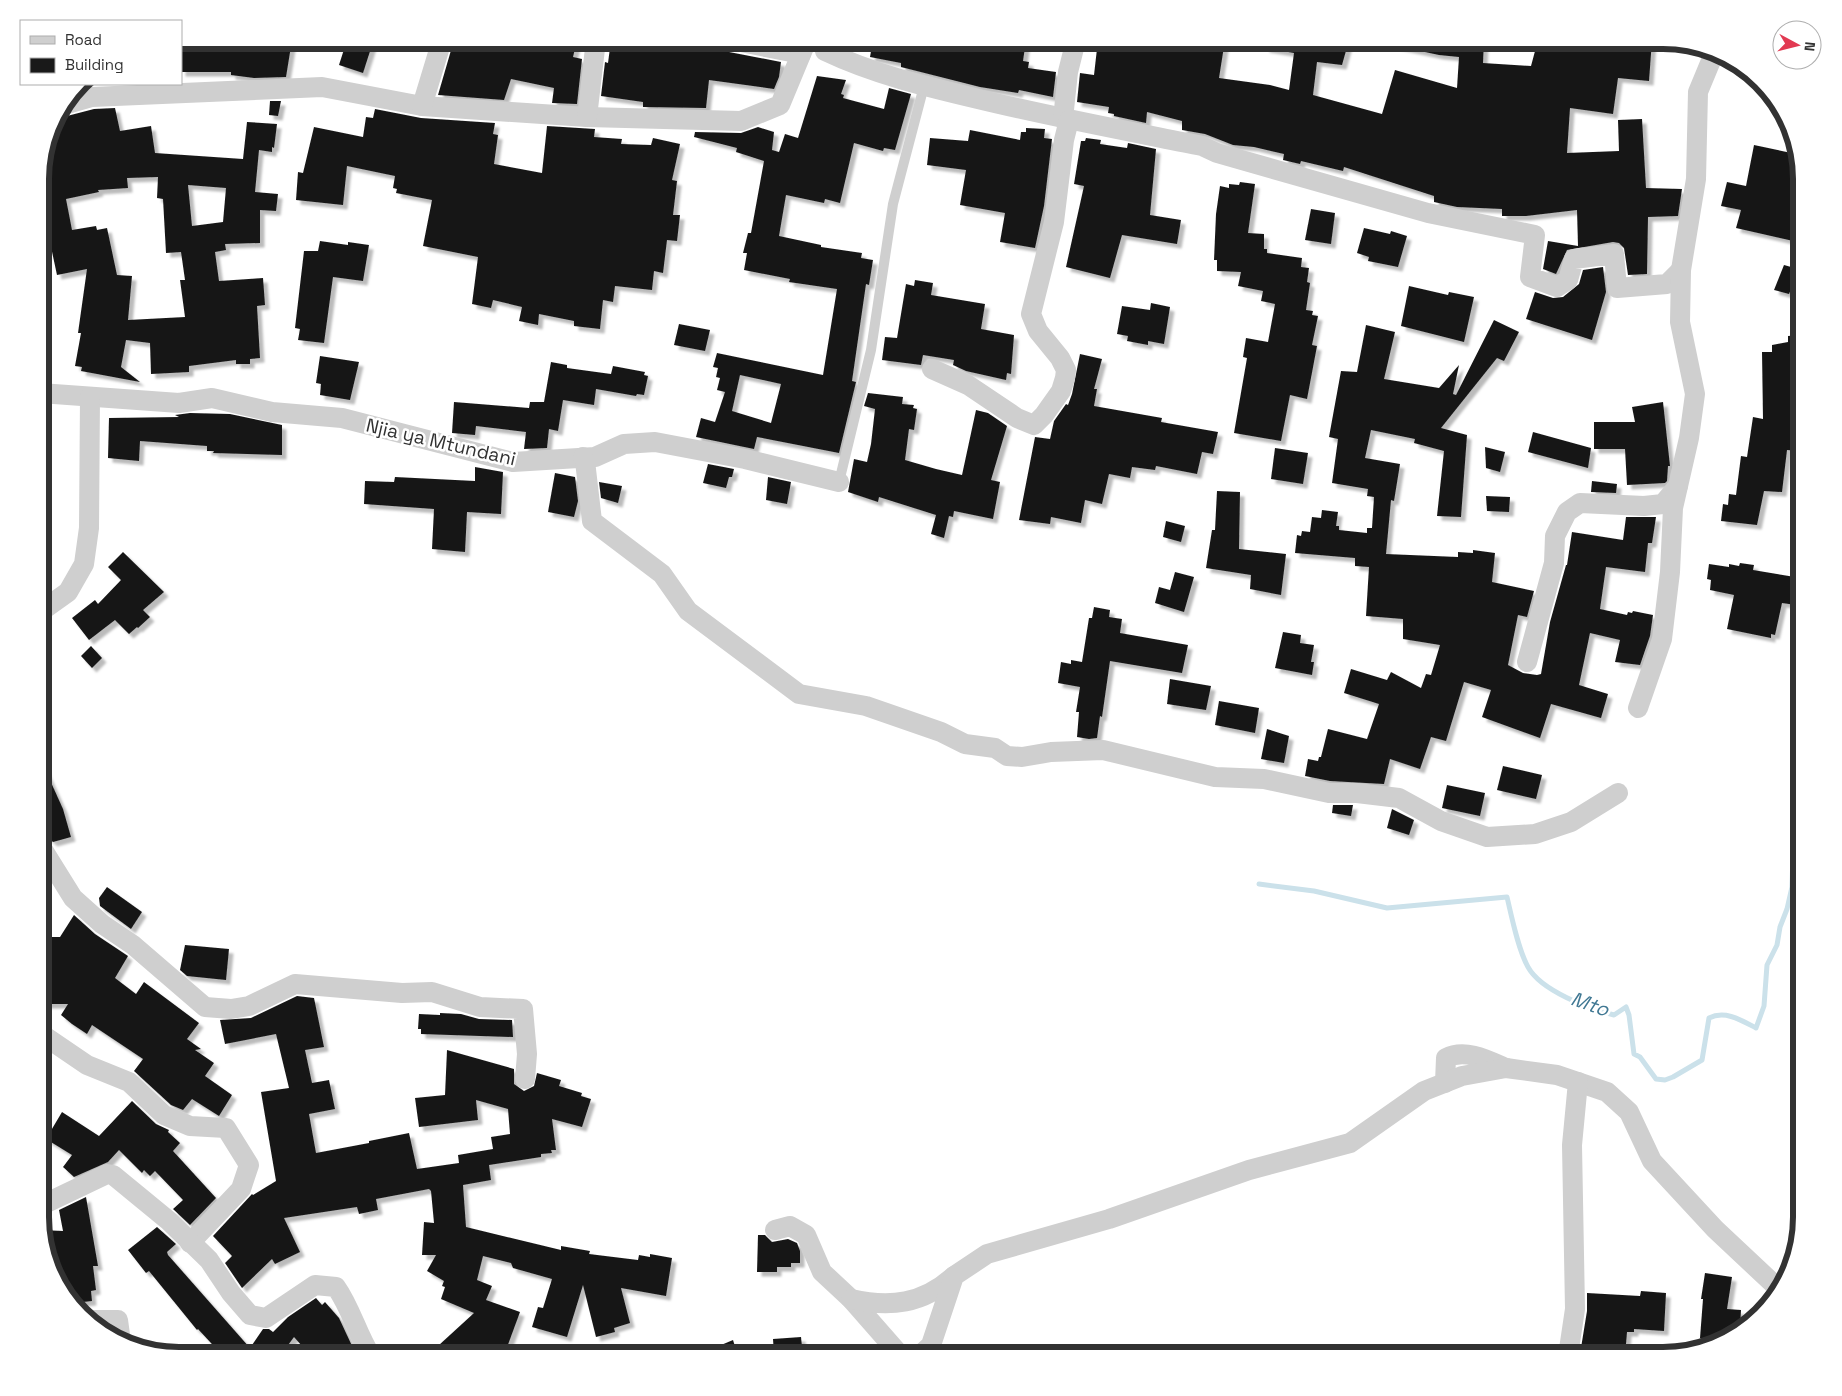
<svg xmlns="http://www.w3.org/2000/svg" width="1842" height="1396" viewBox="0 0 1842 1396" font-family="'Space Grotesk',sans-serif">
	<defs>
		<filter id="shadow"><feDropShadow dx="4.5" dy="4.5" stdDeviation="1" flood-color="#0004"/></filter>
	</defs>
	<rect width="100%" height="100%" fill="#fff"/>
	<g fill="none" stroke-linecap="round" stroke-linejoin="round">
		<path stroke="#cbe1ea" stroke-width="5" d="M1259,884L1314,891L1387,908L1507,897C1512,918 1518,949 1528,967C1541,991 1590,1009 1614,1015L1626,1007L1629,1015L1634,1054L1640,1057L1656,1079L1665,1080L1673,1077L1702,1060L1709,1018C1725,1010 1741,1020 1756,1028L1764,1006L1767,965L1777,945L1780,927L1787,909L1792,887L1794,820L1802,810"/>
	</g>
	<g fill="#191919" fill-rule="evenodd" filter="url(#shadow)">
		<polygon points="181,40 292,40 286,77 254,78 231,75 231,72 181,72"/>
		<polygon points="347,40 358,40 372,45 363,73 339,65"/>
		<polygon points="454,40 524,40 523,44 556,51 557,40 577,40 573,57 582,59 577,104 552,103 554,88 511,79 504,100 438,95"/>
		<polygon points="611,40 667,40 781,62 779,77 774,89 709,80 706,108 643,107 643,102 601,96 605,62 608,63"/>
		<polygon points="873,40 1026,40 1023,61 1029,62 1028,68 1056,72 1053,97 1019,90 1018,93 980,87 901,67 901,63 870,57"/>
		<polygon points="1098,40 1225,40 1219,78 1270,85 1289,90 1294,53 1265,48 1266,40 1349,40 1342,65 1317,62 1313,95 1382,114 1395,70 1457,88 1459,57 1439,55 1397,46 1398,40 1484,40 1483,63 1531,66 1538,40 1555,40 1581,47 1581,40 1652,40 1649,81 1618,78 1613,114 1570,108 1567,153 1619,151 1618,120 1642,119 1646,188 1682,189 1678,216 1648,217 1647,274 1628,275 1624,248 1619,243 1613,242 1567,250 1556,274 1543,269 1548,241 1578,246 1577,210 1526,216 1502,216 1502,209 1457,207 1434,202 1434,196 1344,167 1343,171 1301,161 1300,164 1283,160 1284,154 1254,147 1233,145 1205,134 1182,130 1182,121 1147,112 1146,123 1114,116 1114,114 1108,113 1109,107 1077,102 1080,73 1094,75"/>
		<path d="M817,76L846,80L841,94L844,95L843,98L884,109L889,88L911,94L895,150L884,148L883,151L854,143L840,203L825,199L824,203L786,195L779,236L821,245V247L862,253L861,258L873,260L869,285L866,284L852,381L856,382L839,453L757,437L754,449L696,437L701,418L715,422L725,392L717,390L720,378L716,377L718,368L713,367L717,353L823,375L837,289L789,282L790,279L744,270L747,253H743L748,233H751L764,161L736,152L737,148L694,137L695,132L741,133L758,127L774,132L772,150L779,152L785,134L798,138ZM740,375L781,384L771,423L732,411Z"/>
		<polygon points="270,101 281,101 278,116 269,115"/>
		<path d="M115,108L120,131L151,126L155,153L243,159L247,122L277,124L274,148L272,147V152L259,150L255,192L278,194L276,211L260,210V243L225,244L226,250L215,252L219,281L263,278L265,305L257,306L260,358L250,359V364H236V360L189,366V372L151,374L150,343L126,340L121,367L140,382L81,371L82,367L75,366L81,333H78L87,269L57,275L45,219L40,220V169L57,114L67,116L94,109ZM158,177L157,198L163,199L166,253L181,252L185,280H180L185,317L128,320L132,276L117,275L107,228L97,230L96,226L72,230L66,199L99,192L98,190L128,188L127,178ZM188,185L226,188L223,222L192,226Z"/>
		<polygon points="375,109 421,118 495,123 493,134 498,135 494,164 542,173 547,126 595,129 594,137 622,139 621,144 651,145 653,138 680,144 672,180 677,181 673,215 680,215 677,241 667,240 663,273 654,271 652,290 615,286 613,302 603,300 600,329 574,326 574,321 539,314 538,325 519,321 522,307 493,300 491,308 472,304 478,257 423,246 432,200 396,193 397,189 393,188 395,176 347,166 343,205 296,200 298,172 303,173 314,127 363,137 366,117 373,118"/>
		<polygon points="1026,128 1045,129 1044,138 1052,139 1044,206 1035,248 1000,242 1005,213 960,205 966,170 927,165 930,138 968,141 970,130 1020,140 1021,132 1026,132"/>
		<polygon points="1086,138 1101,140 1100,144 1127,148 1128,143 1156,149 1150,215 1181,220 1177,244 1122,235 1110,278 1066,267 1084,186 1074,184 1081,141 1085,141"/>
		<polygon points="1754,145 1796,154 1802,178 1802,243 1736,228 1741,210 1721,206 1727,182 1746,186"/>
		<polygon points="1240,182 1255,184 1248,233 1264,234 1264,249 1267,249 1267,253 1302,258 1301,267 1309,268 1307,282 1310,283 1306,310 1313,311 1312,315 1318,316 1312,345 1317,346 1307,399 1290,395 1281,441 1234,433 1247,358 1243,357 1246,338 1268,342 1275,304 1261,301 1263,291 1238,286 1241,272 1217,271 1217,260 1214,260 1216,214 1220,186 1229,188 1229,184 1239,185"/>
		<polygon points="1311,209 1335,213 1331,244 1305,240"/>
		<polygon points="1364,228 1390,234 1391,231 1407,236 1398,267 1368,261 1369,257 1357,253"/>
		<polygon points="320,241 348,245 348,242 369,245 363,281 333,277 324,343 298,340 300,329 295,328 304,251 318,251"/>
		<polygon points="1784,265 1802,270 1802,290 1792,287 1789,294 1774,290"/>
		<polygon points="1603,267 1606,292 1592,340 1526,319 1535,292 1553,298 1563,297 1579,284 1583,270"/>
		<polygon points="915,280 933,283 931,295 985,304 981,329 1014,335 1011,374 1007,373 1006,380 966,371 953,365 954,360 923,355 921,365 882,360 885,337 897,338 906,284 914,286"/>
		<polygon points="1409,286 1448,295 1449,292 1474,297 1464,342 1401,326"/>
		<polygon points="1151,303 1170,307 1164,344 1148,341 1148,345 1127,341 1128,336 1117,334 1122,306 1150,310"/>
		<polygon points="1494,320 1519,332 1504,361 1497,358 1441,428 1467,435 1461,517 1437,516 1444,451 1414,443 1415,439 1371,430 1365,458 1400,464 1394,501 1391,500 1386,554 1458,557 1458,552 1473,553 1473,550 1495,553 1492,582 1534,591 1527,617 1518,615 1508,665 1523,673 1537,675 1541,674 1550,622 1566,565 1567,565 1572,532 1623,540 1626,517 1656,517 1652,543 1648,543 1645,572 1606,567 1600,609 1627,615 1628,612 1632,613 1633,611 1653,615 1650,636 1640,665 1615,662 1620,640 1590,633 1579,685 1608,694 1601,718 1551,704 1540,738 1482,717 1491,690 1464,682 1446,741 1431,737 1420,769 1390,759 1384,784 1330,781 1305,776 1308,759 1318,761 1319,757 1321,757 1328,729 1367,739 1379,704 1344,693 1351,669 1387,680 1391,672 1421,688 1426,674 1431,675 1440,645 1403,639 1403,619 1366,616 1369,567 1355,566 1355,558 1295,553 1297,535 1301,536 1302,531 1310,532 1312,517 1321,518 1322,510 1338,512 1336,526 1339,526 1339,530 1367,533 1367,528 1372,528 1374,497 1367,496 1368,489 1332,483 1338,439 1329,437 1341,371 1357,372 1366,325 1395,332 1384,379 1439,388 1459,365 1453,394 1456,395"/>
		<polygon points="679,324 710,330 705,351 674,345"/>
		<polygon points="1802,335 1802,451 1787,450 1782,492 1764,491 1757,525 1721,521 1723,504 1728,505 1729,494 1736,495 1741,456 1747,457 1753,417 1763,419 1762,352 1772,352 1772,345 1788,342 1788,336"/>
		<polygon points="1080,354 1102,359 1094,389 1097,389 1094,406 1162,418 1161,422 1218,432 1213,454 1202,452 1197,474 1156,466 1155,470 1132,467 1130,478 1109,474 1102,504 1085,500 1081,523 1051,517 1050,524 1019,520 1035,437 1050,439 1054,421 1066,404 1068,405 1072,394"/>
		<polygon points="320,356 359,362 350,400 320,395 321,384 316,383"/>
		<polygon points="551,362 567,365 567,368 611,374 613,366 645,372 644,375 648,376 644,395 637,394 636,396 596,389 594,405 563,400 558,431 549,429 547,448 524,449 526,432 476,426 475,435 452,433 454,402 529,408 530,402 544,402"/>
		<polygon points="868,393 903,397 902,404 914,405 913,408 917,409 914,430 909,429 905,460 936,469 962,475 976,410 988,413 1007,426 991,480 1000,482 993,519 954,511 953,517 949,516 944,538 931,534 936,515 879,497 878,502 848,492 854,459 867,462 871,444 875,409 864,406"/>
		<polygon points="1663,402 1670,466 1668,466 1667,481 1665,483 1627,485 1625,449 1594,449 1594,422 1635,422 1632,407"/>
		<polygon points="190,413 230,414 282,425 282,455 213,453 214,451 207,451 207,446 140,441 139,461 108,458 109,418 179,417 175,415"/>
		<polygon points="1533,432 1591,448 1588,468 1528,452"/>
		<polygon points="1485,447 1505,452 1500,472 1486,468"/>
		<polygon points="1275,448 1308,453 1303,484 1271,479"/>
		<polygon points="708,464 734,469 732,477 729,477 726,488 703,483"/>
		<polygon points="475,467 503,472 501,514 467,512 465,552 432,549 434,509 364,504 365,481 394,482 395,477 475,481"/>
		<polygon points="555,473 575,477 578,501 574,517 548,512"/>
		<polygon points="768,477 791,482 787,504 766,500"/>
		<polygon points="1592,481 1617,484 1616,493 1591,492"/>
		<polygon points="599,482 622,486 618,503 601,498"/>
		<polygon points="1217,491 1240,492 1239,549 1286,554 1281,595 1250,589 1251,575 1206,568 1212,530 1215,530"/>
		<polygon points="1486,496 1510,497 1509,512 1487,511"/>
		<polygon points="1166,521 1185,526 1181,542 1163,537"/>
		<polygon points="123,552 164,592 143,610 150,617 138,628 137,627 129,634 115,620 89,640 72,618 95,600 98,604 121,580 108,567"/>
		<polygon points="1740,563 1754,565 1753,570 1801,578 1796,605 1782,603 1775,635 1771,634 1771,638 1727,629 1734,595 1710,590 1711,580 1707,579 1709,564 1729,567 1729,564 1739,566"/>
		<polygon points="1175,572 1194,577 1184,612 1155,603 1159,587 1170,590"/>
		<polygon points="1094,607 1110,610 1109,617 1122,619 1120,633 1188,645 1182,673 1110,661 1102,717 1100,716 1097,738 1089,739 1077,737 1079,712 1076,712 1080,687 1058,683 1061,662 1071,664 1071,660 1082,662 1089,618 1092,618"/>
		<polygon points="1283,632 1301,635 1300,643 1314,645 1311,662 1314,662 1312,675 1275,668"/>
		<polygon points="91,646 102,658 92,668 81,656"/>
		<polygon points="1170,679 1211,686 1206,710 1167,704"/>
		<polygon points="1219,701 1259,708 1255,733 1215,725"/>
		<polygon points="1267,729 1289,736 1284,763 1261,759"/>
		<polygon points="40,758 63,809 71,837 53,842 44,834 40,822"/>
		<polygon points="1503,766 1542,775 1536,799 1497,790"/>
		<polygon points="1447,785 1485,793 1480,816 1442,808"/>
		<polygon points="1333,805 1353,805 1351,816 1332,813"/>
		<polygon points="1392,809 1414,820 1409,835 1387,828"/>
		<polygon points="107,887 142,912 131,929 100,906 99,898"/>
		<polygon points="74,915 95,934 128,956 115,978 136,994 144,982 199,1023 187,1039 201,1049 195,1050 214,1063 205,1076 232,1095 219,1116 192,1099 183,1110 171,1105 134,1071 143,1059 92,1025 87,1034 72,1024 61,1015 68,1004 40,1004 40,937 60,937"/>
		<polygon points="185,945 229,949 226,980 187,976 180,970"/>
		<polygon points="297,996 314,998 324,1047 305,1050 312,1083 329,1080 335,1109 309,1114 316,1153 369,1143 369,1141 409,1133 417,1169 459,1163 458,1155 493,1149 491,1137 510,1134 508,1109 476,1100 478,1120 419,1127 415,1098 445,1095 447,1050 514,1069 514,1084 524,1091 534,1086 537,1073 561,1080 559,1086 582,1093 581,1096 591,1099 582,1127 552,1119 556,1150 551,1150 552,1153 541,1154 541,1157 489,1165 491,1180 463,1185 466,1227 561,1250 561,1246 590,1251 589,1254 638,1260 639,1255 650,1257 650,1254 672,1258 666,1296 621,1288 630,1323 614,1328 615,1332 596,1337 583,1285 567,1337 532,1327 538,1307 543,1308 552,1279 513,1268 511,1263 483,1256 477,1280 492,1286 486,1300 520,1312 506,1350 506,1356 427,1356 474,1313 441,1299 445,1287 442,1286 444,1281 427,1271 436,1255 422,1255 424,1222 434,1223 431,1191 429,1189 376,1199 378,1210 359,1214 357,1207 284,1218 300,1252 275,1264 272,1259 242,1288 225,1263 232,1256 213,1236 252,1194 253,1195 276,1181 261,1092 289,1088 276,1034 225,1044 220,1020 251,1018"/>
		<polygon points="440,1013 461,1014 479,1019 512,1020 513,1037 421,1034 421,1029 418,1029 419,1014 440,1015"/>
		<polygon points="132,1101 156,1124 169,1130 168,1132 180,1143 173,1151 216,1198 190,1225 173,1209 183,1200 155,1171 150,1176 144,1170 142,1173 119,1150 108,1162 74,1177 63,1167 72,1155 46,1139 62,1112 99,1136"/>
		<polygon points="86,1197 98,1266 93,1266 96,1290 91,1291 92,1301 74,1303 54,1279 41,1230 63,1231 59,1210"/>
		<polygon points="157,1227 176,1244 167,1252 168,1255 250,1348 263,1329 269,1329 273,1332 288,1317 316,1298 322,1305 325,1302 339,1318 353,1348 345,1356 311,1356 294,1337 280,1356 223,1356 198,1329 197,1330 149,1271 146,1273 128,1250"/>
		<polygon points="758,1235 765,1235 772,1242 788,1239 797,1243 800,1251 800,1263 791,1263 791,1267 777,1267 777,1272 757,1272"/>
		<polygon points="1705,1273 1732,1277 1727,1309 1741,1310 1740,1329 1729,1338 1700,1338 1703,1299 1701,1299"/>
		<polygon points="1641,1291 1666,1293 1664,1331 1634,1329 1634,1332 1627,1332 1625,1356 1580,1354 1587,1311 1587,1293 1640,1296"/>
		<polygon points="801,1337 803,1356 774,1356 773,1339"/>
		<polygon points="733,1340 737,1353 728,1356 695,1356"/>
	</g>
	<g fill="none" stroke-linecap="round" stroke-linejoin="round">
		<polyline stroke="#cfcfcf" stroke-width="10" points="839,482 871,350 893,204 924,86"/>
		<g stroke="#cfcfcf" stroke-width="20">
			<polyline points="731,40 801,54"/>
			<path d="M823,40L825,51C873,74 927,87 978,99C1052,117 1127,131 1202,146L1217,153L1428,213L1535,235L1530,277L1557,287L1568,280L1574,259L1614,254L1617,288L1667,284L1681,270"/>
			<polyline points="64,105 92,97 322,87 422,106 587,117 741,121 780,105 807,40"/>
			<polyline points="422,106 442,40"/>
			<polyline points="587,117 596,40"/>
			<polyline points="1063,119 1068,72 1076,40"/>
			<polyline points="932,369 968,385 1017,418 1034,425 1044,415 1061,391 1065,378 1066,370 1060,358 1038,331 1031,314 1054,222 1064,140 1069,120"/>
			<polyline points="40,393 179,403 212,398 272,412 342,418 513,462 595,457 624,444 655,442 745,459 839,482"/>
			<polyline points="583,457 585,461 592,521 662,574 688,611 799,694 866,706 941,732 965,744 995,748 1007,756 1022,757 1051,752 1103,750 1215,777 1264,779 1329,793 1357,793 1399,798 1441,821 1487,837 1535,834 1571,822 1618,793"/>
			<polyline points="40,612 68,592 84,564 89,528 90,397"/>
			<polyline points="1527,662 1554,563 1555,536 1567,512 1580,503 1644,506 1663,504 1678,486"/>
			<polyline points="1638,708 1662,639 1670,572 1673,508 1689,438 1695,394 1680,322 1681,270 1696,179 1698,92 1715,51"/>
			<polyline points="40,845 73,898 102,924 133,945 205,1007 231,1009 249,1006 295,984 402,993 432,992 480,1007 523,1009 527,1054 525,1079"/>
			<polyline points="40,1033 87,1065 129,1082 164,1115 190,1126 226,1128 249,1165 241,1189 190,1243"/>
			<path d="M1445,1083L1446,1058C1465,1048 1488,1060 1506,1068"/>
			<path d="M40,1206L107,1174L113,1175L169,1221L209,1260L231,1293L250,1315L266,1318L315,1285L336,1287C351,1308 357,1334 371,1356"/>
			<polyline points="775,1230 790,1226 806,1235 822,1272 851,1299 901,1356"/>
			<path d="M851,1299C890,1308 923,1304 954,1276"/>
			<polyline points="88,1320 118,1320 121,1342"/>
			<polyline points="919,1356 931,1345 954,1276 987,1254 1109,1219 1249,1170 1350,1143 1424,1091 1462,1076 1506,1068 1557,1075 1607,1092 1629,1112 1652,1161 1715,1229 1780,1290"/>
			<polyline points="1568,1356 1575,1309 1572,1145 1578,1082"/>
		</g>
	</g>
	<g text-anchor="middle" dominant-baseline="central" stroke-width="5" stroke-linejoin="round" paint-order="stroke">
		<g font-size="19" fill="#323232" stroke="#fff">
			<text transform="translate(441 442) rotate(13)">Njia ya Mtundani</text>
		</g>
		<g font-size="20" font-style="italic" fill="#407893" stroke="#fff">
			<text transform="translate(1590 1004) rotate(19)">Mto</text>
		</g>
	</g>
	<path d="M0 0H1842V1396H0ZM179 49H1663A130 130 0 0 1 1793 179V1217A130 130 0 0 1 1663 1347H179A130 130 0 0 1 49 1217V179A130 130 0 0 1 179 49Z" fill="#fff" fill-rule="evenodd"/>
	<path fill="none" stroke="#323232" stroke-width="6" d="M179 49H1663A130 130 0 0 1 1793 179V1217A130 130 0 0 1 1663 1347H179A130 130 0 0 1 49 1217V179A130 130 0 0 1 179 49Z"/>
	<rect x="20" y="20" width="162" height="65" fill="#ffffff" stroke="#adadad"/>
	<rect x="30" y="36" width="25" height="8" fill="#cfcfcf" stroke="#adadad"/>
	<text x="65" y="45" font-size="15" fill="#323232">Road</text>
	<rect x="30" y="58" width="25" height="15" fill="#191919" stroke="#adadad"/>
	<text x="65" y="70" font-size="15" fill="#323232">Building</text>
	<g transform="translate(1797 45) rotate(97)"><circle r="24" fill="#ffffff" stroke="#adadad"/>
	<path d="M0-4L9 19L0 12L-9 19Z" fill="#e23a52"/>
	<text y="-8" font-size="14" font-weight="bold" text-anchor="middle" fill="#323232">N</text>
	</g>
</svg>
